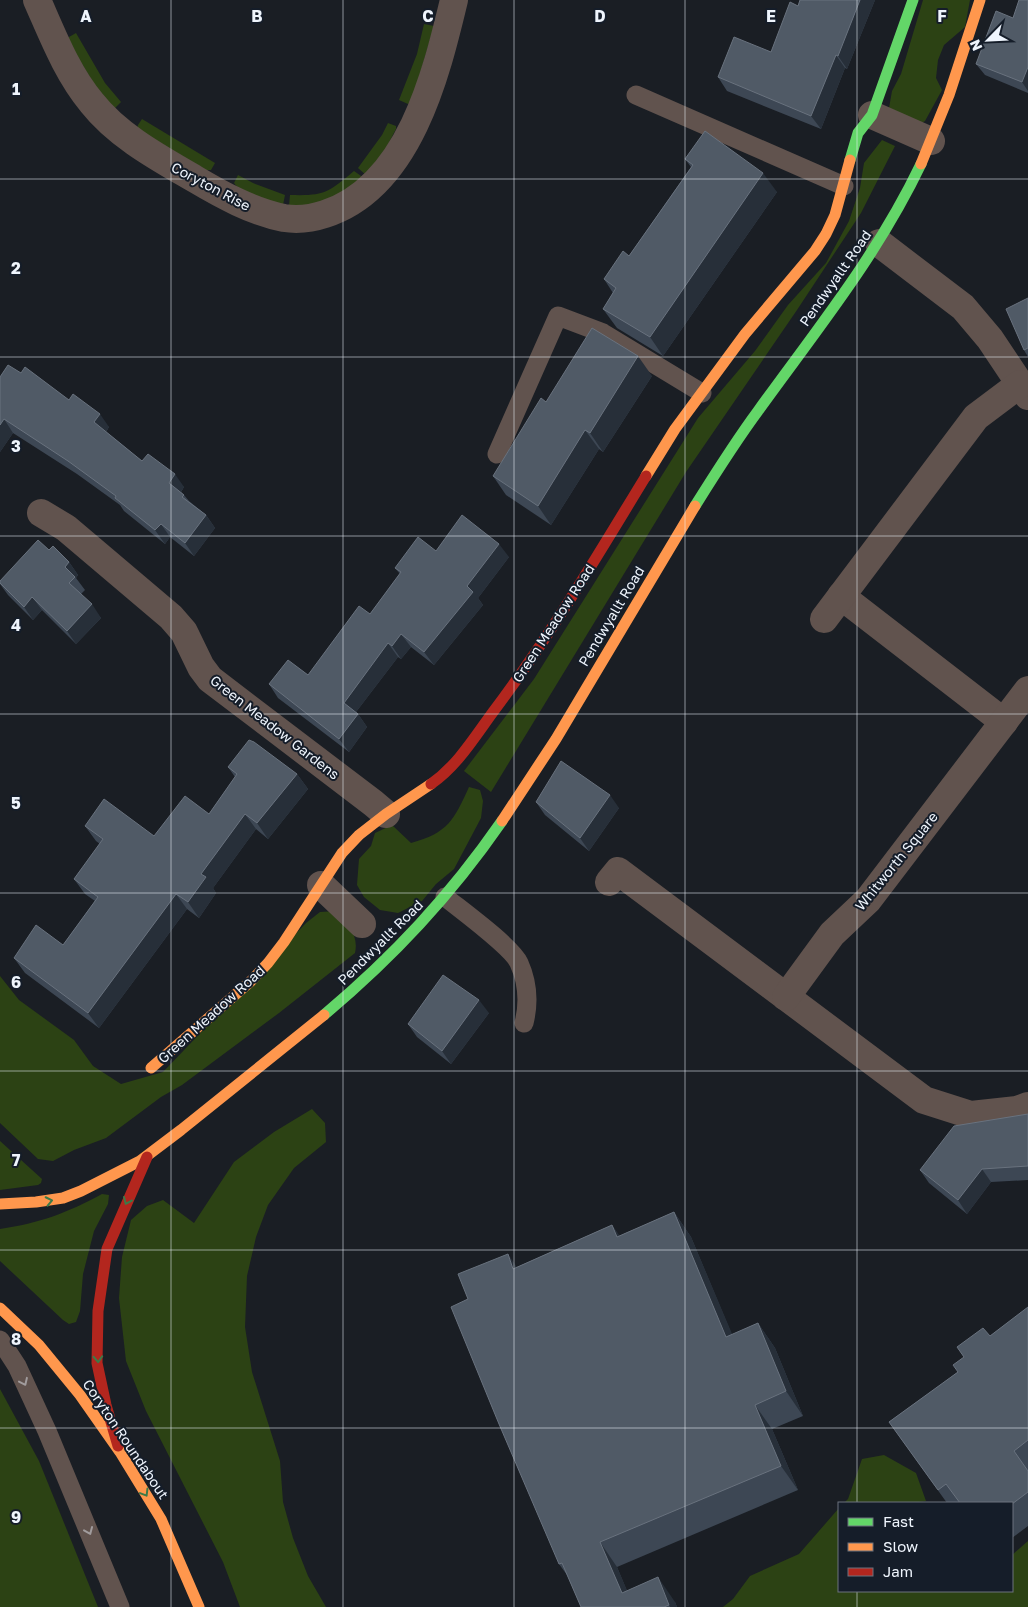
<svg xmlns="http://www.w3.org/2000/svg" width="1028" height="1607" viewBox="0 0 1028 1607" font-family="'Golos Text',sans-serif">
	<rect width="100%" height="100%" fill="#1a1e24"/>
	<g fill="#2c4214">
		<polygon points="923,0 970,0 965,27 944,45 938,60 936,78 942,90 925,121 918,125 889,108 892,91 901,74"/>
		<polygon points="424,24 434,26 412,101 408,104 399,100 417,54"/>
		<polygon points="76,33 105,83 121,102 115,108 102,97 68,41 69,37"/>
		<polygon points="142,119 215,163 211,170 206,170 137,129 138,125"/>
		<polygon points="388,123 396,126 396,129 386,148 366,175 358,168 382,135"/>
		<polygon points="882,140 895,146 861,213 797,310 686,472 491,792 464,771 534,679 698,418 755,351 788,305 826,263 849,221 860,188 864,163"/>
		<path d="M354,171L364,178L323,204L289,206L290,195C324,196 328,193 354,171Z"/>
		<path d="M238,175L253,183L285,195L283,205C270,201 241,194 234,183Z"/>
		<path d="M469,787L480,790L483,801L481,818L454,869L436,884L422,901L398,913L380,910L364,897L357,885L359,859L371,846L375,833L392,825L411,843C448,833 454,820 469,787Z"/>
		<path d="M337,911C348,925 359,935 355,953L279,1013L182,1085L161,1097L106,1138L74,1150L53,1161L38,1159L0,1123V976L19,1000L74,1040L93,1066L121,1084L163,1072L306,923L320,912Z"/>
		<polygon points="312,1109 325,1123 326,1142 294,1168 268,1205 256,1237 247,1276 245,1327 252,1372 280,1461 283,1502 293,1538 308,1576 326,1607 240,1607 223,1562 146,1411 126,1361 119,1298 122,1257 131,1220 147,1206 163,1200 194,1223 234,1162 274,1132"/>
		<polygon points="0,1141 42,1179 41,1183 38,1185 0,1190"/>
		<path d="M102,1194L109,1195L108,1204L94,1231L83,1274L80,1311L76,1322L69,1324L63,1320L0,1261V1229C40,1223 67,1213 102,1194Z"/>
		<polygon points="0,1389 39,1461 98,1607 0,1607"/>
		<polygon points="884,1455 916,1473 926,1501 912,1503 844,1503 848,1499 862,1459"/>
		<polygon points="839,1508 839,1591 1012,1591 1012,1555 1028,1541 1028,1607 723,1607 733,1599 750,1576 799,1554"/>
	</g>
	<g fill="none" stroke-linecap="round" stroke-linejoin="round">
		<g stroke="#61534e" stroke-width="19">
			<polyline points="636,95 844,186"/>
			<polyline points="497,454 558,316 603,333 702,393"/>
			<path d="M445,897C461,910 512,947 519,963C528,983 529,1003 524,1023"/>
			<polyline points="0,1340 17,1366 47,1431 120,1607"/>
		</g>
		<g stroke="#61534e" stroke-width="28">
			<path d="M37,0C53,36 67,73 92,103C118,136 159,158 195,179C222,195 253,212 284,218C297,220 313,218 325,214C409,187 436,75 454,0"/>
			<polyline points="872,115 931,141"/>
			<polyline points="879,243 963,307 990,339 1028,396"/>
			<polyline points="41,513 66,528 171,617 184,632 201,667 210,679 373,803 386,814"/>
			<polyline points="841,596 1004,722"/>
			<polyline points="824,619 976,417 1020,384"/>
			<polyline points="609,882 618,871 924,1100 971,1115 1017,1110 1028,1106"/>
			<polyline points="321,885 362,924"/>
			<polyline points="786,997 832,934 868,900 1028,690"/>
		</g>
		<g stroke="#63d668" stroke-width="11">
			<polyline points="850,160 858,133 872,115 913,0"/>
			<path d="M695,506C715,474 735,442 758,411C817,329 877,256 921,164"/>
			<path d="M324,1015C394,956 450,896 502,821"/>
		</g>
		<g stroke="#ff974d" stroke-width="11">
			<polyline points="921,164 949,95 980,0"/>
			<polyline points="646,476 675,429 745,334 815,251 826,234 835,215 850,160"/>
			<polyline points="502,821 556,739 695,506"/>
			<polyline points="151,1068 251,981 268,963 284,942 342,853 359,835 386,814 431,784"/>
			<polyline points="0,1204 36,1202 63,1198 81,1191 140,1161 181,1130 324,1015"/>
			<polyline points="0,1308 39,1345 80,1395 120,1452 161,1519 199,1607"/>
		</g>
		<g stroke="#b3261e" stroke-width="11">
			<path d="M431,784C457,766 474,738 493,712C549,638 597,556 646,476"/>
			<polyline points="118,1446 106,1405 97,1363 98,1311 107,1249 147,1157"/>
		</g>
	</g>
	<g fill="#3d4754">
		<polygon points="800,0 875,0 847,69 845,68 821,129 727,91 718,77 771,52 798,6"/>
		<polygon points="1028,0 1028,93 985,75 976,64"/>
		<polygon points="685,159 777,192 663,356 617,328 603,309 613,293 604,279 629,256 691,167"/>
		<polygon points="1028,298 1028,357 1024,350"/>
		<polygon points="652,376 603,452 599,449 551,525 506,495 493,476 546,402"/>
		<polygon points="0,377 69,400 109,427 106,432 142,461 184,487 181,492 184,495 189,501 206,515 215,528 194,556 170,537 165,544 124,511 120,505 77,474 13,433 0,452"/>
		<polygon points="49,550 69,562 78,575 76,578 85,590 81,594 101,618 76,644 42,610 33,620 8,595 0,584 0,581"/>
		<polygon points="436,551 509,557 478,598 483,605 434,665 411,647 401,659 398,657 356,712 358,714 367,727 349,752 278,698 269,684 308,675 370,614 400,574 395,568"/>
		<polygon points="228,767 297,774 308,789 268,839 256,829 213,888 216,893 199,918 187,909 99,1028 25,973 14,958 63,945 95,901 85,894 74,879 100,844 96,841 85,826 154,836 209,814 235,777"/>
		<polygon points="536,802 619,808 589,851 545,815"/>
		<polygon points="489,1013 451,1064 417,1037 408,1024"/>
		<polygon points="1028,1114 1028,1180 991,1182 967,1214 929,1183 920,1170"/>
		<polygon points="674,1212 691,1237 732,1335 758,1323 775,1348 803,1416 772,1429 798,1490 617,1567 627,1591 675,1602 677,1607 581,1607 567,1575 559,1564 468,1299 517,1267 612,1225 619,1236"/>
		<polygon points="1028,1307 1028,1526 1012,1538 1012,1503 947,1503 889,1422 958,1372 964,1357 957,1347 990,1336"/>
	</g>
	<g fill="#272f39">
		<polygon points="860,0 875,0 847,69 838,56"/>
		<polygon points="836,55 845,68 821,129 811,116"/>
		<polygon points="1028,67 1028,91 1022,82"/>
		<polygon points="763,173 777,192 663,356 650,337"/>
		<polygon points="638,356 652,376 603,452 590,433"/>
		<polygon points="100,414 109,427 103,436 94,422"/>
		<polygon points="4,419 13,433 0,452 0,425"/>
		<polygon points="585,430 599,449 551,525 538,506"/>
		<polygon points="175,474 184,487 178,496 169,483"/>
		<polygon points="206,515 215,528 194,556 185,543"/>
		<polygon points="161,524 170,537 165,544 155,530"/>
		<polygon points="499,544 509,557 478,598 483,605 434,665 424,652 467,586"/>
		<polygon points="69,562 78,575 76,578 65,567"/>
		<polygon points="32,597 42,610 33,620 24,607"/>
		<polygon points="92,604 101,618 76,644 67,631"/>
		<polygon points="401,634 411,647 401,659 392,646"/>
		<polygon points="388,643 398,657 353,716 344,703"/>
		<polygon points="358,714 367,727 349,752 339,739"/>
		<polygon points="297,774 308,789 268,839 257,823"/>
		<polygon points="610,795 619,808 589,851 580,838"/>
		<polygon points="245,814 256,829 213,888 216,893 199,918 188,902 201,874"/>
		<polygon points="176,894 187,909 99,1028 88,1013"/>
		<polygon points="479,1000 489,1013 451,1064 442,1051"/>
		<polygon points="982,1169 991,1182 967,1214 958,1200"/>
		<polygon points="674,1212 691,1237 744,1362 726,1337"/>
		<polygon points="612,1225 629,1249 617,1237"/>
		<polygon points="508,1254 525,1279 513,1269"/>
		<polygon points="758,1323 775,1348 803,1416 786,1391"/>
		<polygon points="755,1405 772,1429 798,1490 781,1466"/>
		<polygon points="600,1542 617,1567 634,1607 622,1593"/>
		<polygon points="658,1577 675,1602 677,1607 670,1607 669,1605"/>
	</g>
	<g fill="#505a66" stroke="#69727e">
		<polygon points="800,0 860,0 838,56 836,55 811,116 718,77 734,37 771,52 790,2 798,6"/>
		<polygon points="1019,0 1028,0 1028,67 1022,82 976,64 996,11 1013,18"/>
		<polygon points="705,131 763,173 650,337 603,309 616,288 604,279 623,251 629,256 693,165 685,159"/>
		<polygon points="1028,298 1028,348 1024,350 1006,309"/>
		<polygon points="592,328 638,356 590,433 585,430 538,506 493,476 541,398 546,402"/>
		<polygon points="8,365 21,373 25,367 69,400 73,394 100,414 94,422 142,461 148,454 175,474 169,483 184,495 182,497 206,515 185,543 161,524 155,530 115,498 116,496 68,461 4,419 0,425 0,377"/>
		<polygon points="462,515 499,544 467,586 473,592 424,652 401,634 392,646 388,643 344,703 358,714 339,739 269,684 288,660 308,675 359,606 370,614 401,572 395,568 418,537 436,551"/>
		<polygon points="38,540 49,550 53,546 69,562 65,567 75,577 69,583 92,604 67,631 32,597 24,607 0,583 0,581"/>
		<polygon points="249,740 254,742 297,774 257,823 245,814 201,874 206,877 188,902 176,894 88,1013 14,958 36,925 63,945 98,897 74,879 103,839 85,826 104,799 154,836 185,796 209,814 237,774 228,767"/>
		<polygon points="561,761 610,795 580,838 536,802"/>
		<polygon points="443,975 479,1000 442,1051 408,1024"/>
		<polygon points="1028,1114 1028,1166 982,1169 958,1200 920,1170 954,1126"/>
		<polygon points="674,1212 726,1337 758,1323 786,1391 755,1405 781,1466 600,1542 622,1593 658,1577 669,1605 664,1607 581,1607 562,1563 559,1564 499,1424 451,1307 468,1299 458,1274 508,1254 513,1269 612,1225 617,1237"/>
		<polygon points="1028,1307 1028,1440 1014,1451 1028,1471 1028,1492 1012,1504 960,1503 946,1484 938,1490 889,1422 958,1372 953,1365 964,1357 957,1347 983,1328 990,1336"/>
	</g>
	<defs><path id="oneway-chevron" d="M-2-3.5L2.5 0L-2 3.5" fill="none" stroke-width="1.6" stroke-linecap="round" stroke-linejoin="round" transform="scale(1.25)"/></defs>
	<g stroke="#3c7a48">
		<use href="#oneway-chevron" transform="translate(49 1201) rotate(-12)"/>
		<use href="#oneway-chevron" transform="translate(127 1201) rotate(114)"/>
		<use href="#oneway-chevron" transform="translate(98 1359) rotate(87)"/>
		<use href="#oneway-chevron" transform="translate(145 1493) rotate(59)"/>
	</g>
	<g stroke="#a19c9d">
		<use href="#oneway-chevron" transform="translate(24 1382) rotate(65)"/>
		<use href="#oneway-chevron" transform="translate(89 1531) rotate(67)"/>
	</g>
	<path fill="none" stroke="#eff5fd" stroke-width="1" stroke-opacity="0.55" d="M171,0V1607M343,0V1607M514,0V1607M685,0V1607M857,0V1503M0,179H1028M0,357H1028M0,536H1028M0,714H1028M0,893H1028M0,1071H1028M0,1250H1028M0,1428H1028M857,1591V1607"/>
	<g text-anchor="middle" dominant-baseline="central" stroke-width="4" stroke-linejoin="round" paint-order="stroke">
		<g font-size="14" fill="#eff5fd" stroke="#151d29">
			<text transform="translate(211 186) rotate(28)">Coryton Rise</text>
			<text transform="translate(835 278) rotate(-55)">Pendwyallt Road</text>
			<text transform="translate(611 616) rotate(-59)">Pendwyallt Road</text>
			<text transform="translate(553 623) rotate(-57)">Green Meadow Road</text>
			<text transform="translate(275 727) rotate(38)">Green Meadow Gardens</text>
			<text transform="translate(896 861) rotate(-51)">Whitworth Square</text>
			<text transform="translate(380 942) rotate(-45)">Pendwyallt Road</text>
			<text transform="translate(211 1014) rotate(-42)">Green Meadow Road</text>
			<text transform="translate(126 1439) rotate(56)">Coryton Roundabout</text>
		</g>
	</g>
	<g font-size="16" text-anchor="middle" font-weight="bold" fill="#eff5fd" stroke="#151d29" stroke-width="4" stroke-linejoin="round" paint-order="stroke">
		<text x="86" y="22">A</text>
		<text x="257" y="22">B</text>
		<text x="428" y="22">C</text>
		<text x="600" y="22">D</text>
		<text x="771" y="22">E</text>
		<text x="942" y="22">F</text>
		<text x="16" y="95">1</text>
		<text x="16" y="274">2</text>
		<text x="16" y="452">3</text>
		<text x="16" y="631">4</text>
		<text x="16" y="809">5</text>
		<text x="16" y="988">6</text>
		<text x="16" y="1166">7</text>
		<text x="16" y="1345">8</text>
		<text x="16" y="1523">9</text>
	</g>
	<rect x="838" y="1502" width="175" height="90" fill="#151d29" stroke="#6c737e"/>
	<rect x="848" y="1518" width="25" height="8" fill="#63d668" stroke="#6c737e"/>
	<text x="883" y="1527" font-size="15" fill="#eff5fd">Fast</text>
	<rect x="848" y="1543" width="25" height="8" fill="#ff974d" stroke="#6c737e"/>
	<text x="883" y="1552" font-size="15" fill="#eff5fd">Slow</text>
	<rect x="848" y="1568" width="25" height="8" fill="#b3261e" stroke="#6c737e"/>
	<text x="883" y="1577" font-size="15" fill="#eff5fd">Jam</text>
	<g transform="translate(988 40) rotate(246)" stroke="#151d29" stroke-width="4" paint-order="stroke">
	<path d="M0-4L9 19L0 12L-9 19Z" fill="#eff5fd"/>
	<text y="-8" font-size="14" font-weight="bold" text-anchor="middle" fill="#eff5fd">N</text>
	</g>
</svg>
